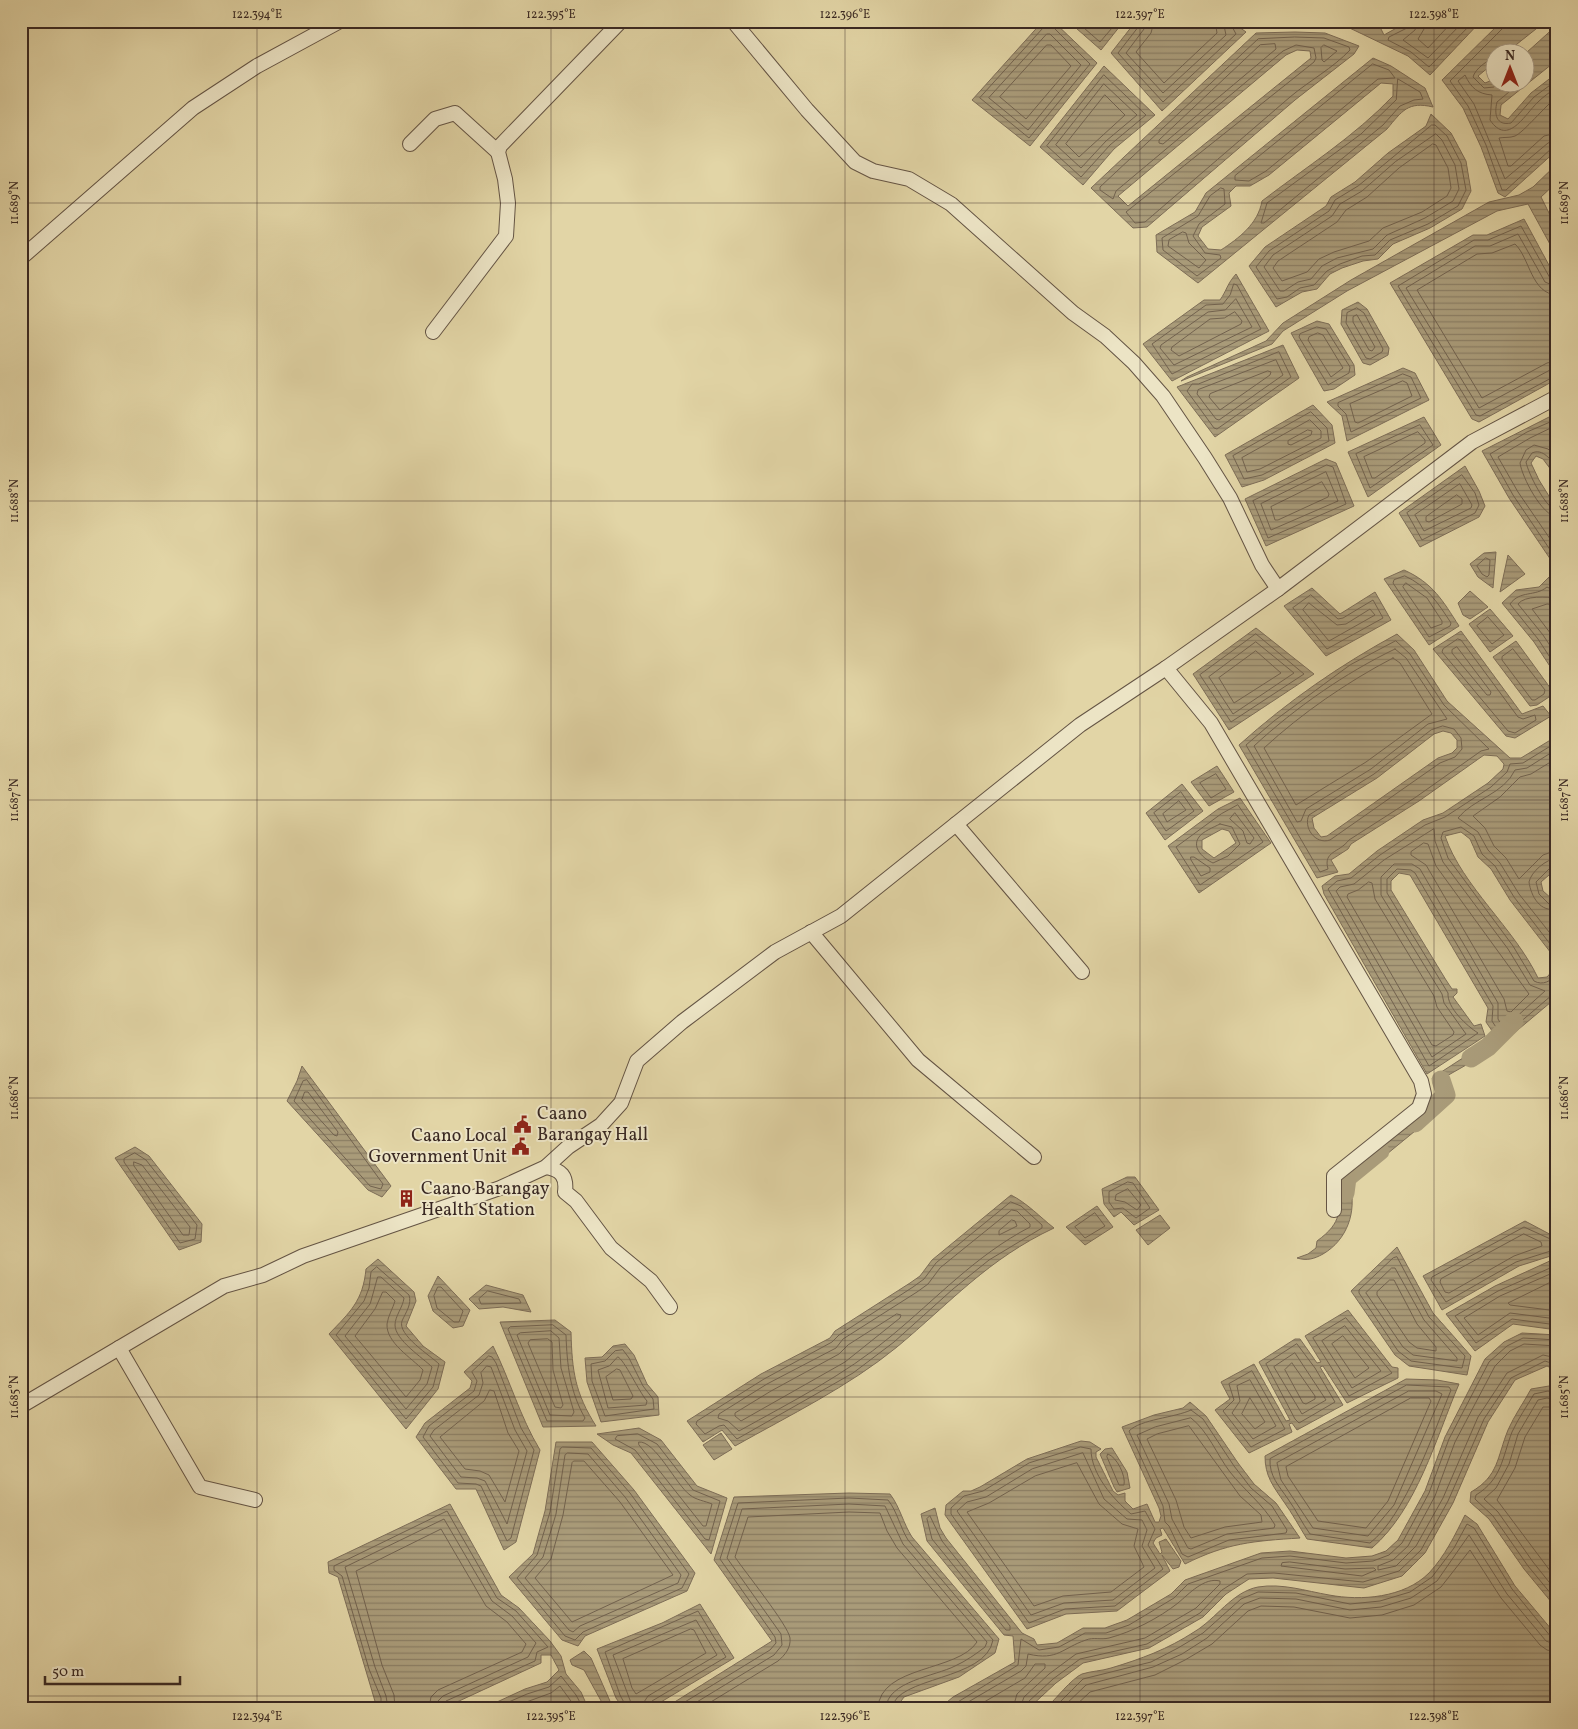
<svg xmlns="http://www.w3.org/2000/svg" width="1578" height="1729" viewBox="0 0 1578 1729" font-family="Vollkorn,serif">
	<defs>
		<pattern id="water-rules" width="6" height="5" patternUnits="userSpaceOnUse" patternTransform="scale(1.25)"><rect width="6" height="5" fill="#a99b79"/><path d="M0 2.5h6" fill="none" stroke="#8b7e63"/></pattern>
	</defs>
	<rect width="100%" height="100%" fill="#e2d5a6"/>
	<filter id="stains"><feTurbulence type="fractalNoise" baseFrequency=".004" numOctaves="4"/><feColorMatrix values="0 0 0 0 .2 0 0 0 0 .09 0 0 0 0 .02 0 0 0 .5 -.17"/></filter>
	<radialGradient id="worn" r=".72"><stop offset=".6" stop-color="#630" stop-opacity="0"/><stop offset="1" stop-color="#630" stop-opacity=".3"/></radialGradient>
	<g fill="url(#water-rules)" stroke="#7d6d57" fill-rule="evenodd">
		<polygon points="1043,21 1053,21 1097,63 1030,146 972,100"/>
		<polygon points="1068,21 1124,21 1101,50"/>
		<polygon points="1136,21 1231,21 1246,32 1162,111 1111,53"/>
		<polygon points="1335,21 1384,21 1380,27 1384,35 1409,21 1481,21 1430,75 1408,56"/>
		<polygon points="1502,21 1546,21 1507,52 1496,52 1495,62 1478,76 1485,83 1495,79 1496,82 1526,82 1526,53 1557,25 1557,60 1501,105 1500,115 1508,119 1531,93 1557,73 1557,150 1505,197 1498,193 1481,147 1463,108 1442,80"/>
		<path d="M1295,32L1325,33L1359,46L1354,54L1295,100L1147,227L1133,228L1091,188L1256,33ZM1297,50L1310,51L1311,58L1128,206L1118,196L1286,55Z"/>
		<path d="M1373,58L1391,66L1425,88L1433,107C1408,101 1402,111 1387,129L1198,283L1157,252L1156,235L1195,212L1206,193ZM1381,83L1393,84V96C1354,137 1306,167 1262,201C1258,224 1239,238 1221,250L1208,249L1198,236L1202,227L1231,206L1229,193L1236,186H1250L1269,175Z"/>
		<polygon points="1104,66 1155,115 1114,149 1083,185 1040,147"/>
		<polygon points="1431,114 1451,133 1466,161 1471,191 1462,209 1430,228 1393,244 1378,259 1363,261 1342,268 1330,274 1317,289 1302,292 1276,307 1249,266 1265,247 1326,206 1331,197 1355,182 1388,153 1426,126"/>
		<polygon points="1557,164 1557,182 1541,197 1557,229 1557,257 1528,204 1497,211 1347,291 1283,331 1272,344 1181,381 1187,377 1266,341 1283,323 1351,280 1489,202 1519,195 1533,187"/>
		<polygon points="1524,219 1557,280 1557,379 1479,422 1472,419 1390,283 1473,235 1487,235"/>
		<path d="M1236,274L1269,331L1172,381L1143,344L1204,300H1220C1227,290 1227,284 1236,274Z"/>
		<polygon points="1358,302 1367,309 1389,348 1388,355 1370,365 1363,363 1341,324 1342,310"/>
		<polygon points="1317,321 1329,324 1354,365 1355,375 1334,389 1324,391 1291,333"/>
		<polygon points="1283,345 1299,378 1215,437 1177,387"/>
		<polygon points="1403,368 1415,373 1429,400 1347,441 1342,416 1327,402"/>
		<polygon points="1313,405 1332,425 1335,443 1264,480 1242,487 1225,455"/>
		<polygon points="1557,413 1557,478 1543,459 1536,456 1531,463 1539,480 1557,509 1557,569 1509,498 1482,451"/>
		<polygon points="1424,417 1441,445 1368,497 1348,452"/>
		<polygon points="1326,459 1336,463 1354,506 1266,546 1245,499"/>
		<polygon points="1465,466 1479,491 1485,506 1479,517 1420,547 1399,513"/>
		<polygon points="1496,552 1493,588 1478,577 1470,564 1484,553"/>
		<polygon points="1508,555 1525,574 1500,592"/>
		<path d="M1404,570C1433,583 1443,601 1459,626L1429,645L1384,579Z"/>
		<polygon points="1549,577 1557,590 1557,677 1534,642 1502,603 1516,590 1539,587"/>
		<polygon points="1312,588 1340,614 1375,592 1391,620 1326,656 1284,606"/>
		<polygon points="1470,591 1488,607 1470,619 1463,615 1458,603"/>
		<polygon points="1490,609 1513,636 1490,652 1469,624"/>
		<polygon points="1256,628 1314,674 1229,730 1193,674"/>
		<polygon points="1461,631 1522,714 1543,706 1551,716 1515,738 1506,736 1433,649"/>
		<path d="M1397,634L1414,650L1447,701L1510,758H1521L1557,736V868L1541,882L1543,891L1552,899L1557,897V997L1501,1044L1486,1022L1488,1008L1410,875L1399,873L1391,881V890L1446,980L1452,989H1457V993L1453,997L1474,1026L1481,1024L1485,1036L1427,1074L1324,894L1322,886L1335,876L1349,874L1377,851L1423,820L1443,813L1488,783L1503,769L1504,764L1497,756L1484,755L1419,801L1351,844L1348,849L1331,860L1338,872L1317,878L1239,745C1288,701 1340,665 1397,634ZM1443,731L1451,733L1457,740V748L1452,753L1438,758L1327,836L1321,837L1314,828L1312,818L1377,778L1434,734ZM1461,832L1470,839L1478,857L1491,869L1510,900L1551,953L1555,961V968L1547,977L1538,978C1515,929 1462,886 1445,836Z"/>
		<polygon points="1516,641 1551,689 1549,697 1537,705 1530,706 1493,657"/>
		<polygon points="1217,766 1234,792 1209,806 1191,782"/>
		<polygon points="1182,784 1203,811 1165,840 1146,813"/>
		<path d="M1240,798L1271,843L1199,893L1168,846L1218,809ZM1222,829L1229,831L1236,843L1214,858L1202,849V840Z"/>
		<polygon points="1489,1041 1496,1048 1445,1077 1451,1089 1453,1100 1442,1107 1438,1099 1440,1090 1432,1078"/>
		<polygon points="302,1066 391,1186 382,1197 368,1190 287,1101 297,1081"/>
		<polygon points="1429,1101 1437,1113 1365,1172 1358,1162"/>
		<polygon points="135,1147 149,1156 202,1224 201,1242 179,1250 115,1158"/>
		<path d="M1349,1167L1359,1177L1350,1185C1357,1212 1347,1240 1323,1254C1314,1259 1307,1261 1297,1258L1308,1254L1316,1248L1317,1241C1343,1222 1340,1211 1338,1180Z"/>
		<polygon points="1127,1177 1135,1177 1159,1210 1134,1225 1121,1212 1114,1217 1104,1204 1102,1189"/>
		<path d="M1011,1195C1027,1203 1040,1217 1054,1228C988,1259 951,1302 897,1347C848,1387 790,1415 735,1446L722,1430L703,1442L687,1421L761,1374L830,1338L835,1331L910,1283L920,1276L932,1260Z"/>
		<polygon points="1097,1206 1113,1227 1085,1245 1066,1227"/>
		<polygon points="1160,1215 1170,1228 1148,1245 1136,1230"/>
		<polygon points="1525,1221 1557,1238 1557,1254 1519,1266 1442,1310 1423,1276"/>
		<polygon points="1397,1247 1433,1313 1471,1356 1467,1375 1409,1366 1395,1355 1351,1291"/>
		<path d="M378,1259L414,1292L416,1301L406,1326L423,1346L445,1362L438,1389L406,1429L329,1334C350,1312 363,1301 366,1269Z"/>
		<polygon points="1552,1260 1557,1260 1557,1330 1513,1324 1475,1351 1446,1314 1495,1286"/>
		<polygon points="438,1276 470,1310 463,1326 453,1328 433,1311 428,1296"/>
		<polygon points="486,1285 523,1295 531,1312 503,1307 479,1309 469,1299"/>
		<polygon points="1348,1310 1392,1367 1398,1368 1398,1378 1347,1403 1323,1366 1320,1367 1343,1405 1297,1430 1292,1423 1289,1424 1292,1432 1249,1453 1215,1410 1230,1399 1221,1382 1254,1364 1286,1421 1290,1420 1259,1362 1295,1339 1300,1339 1317,1363 1321,1362 1305,1336"/>
		<path d="M555,1320L571,1332C572,1371 575,1393 596,1426L543,1427L500,1322Z"/>
		<polygon points="1522,1333 1557,1335 1557,1371 1547,1366 1515,1380 1488,1422 1453,1503 1425,1553 1402,1576 1364,1588 1273,1578 1249,1579 1226,1594 1203,1617 1149,1648 1083,1663 1056,1683 1029,1708 940,1708 953,1697 1015,1662 1013,1636 1004,1635 927,1541 921,1514 935,1508 940,1528 946,1538 1022,1633 1034,1639 1037,1645 1057,1643 1083,1628 1105,1628 1127,1620 1171,1594 1185,1580 1261,1553 1290,1551 1346,1558 1372,1556 1386,1551 1398,1540 1425,1491 1445,1437 1485,1359 1504,1342"/>
		<polygon points="625,1344 634,1355 647,1384 658,1397 659,1415 601,1422 587,1382 585,1358 602,1357 613,1346"/>
		<path d="M493,1346C510,1380 520,1417 540,1450L516,1542L504,1550L476,1489H456L416,1437L425,1423L470,1388L472,1381L464,1372Z"/>
		<path d="M1406,1379L1437,1380L1459,1384C1436,1438 1417,1509 1372,1548L1307,1539C1299,1526 1292,1513 1284,1502C1273,1486 1265,1476 1265,1456Z"/>
		<path d="M1549,1386L1557,1390V1609L1524,1569L1489,1519L1470,1502L1471,1492C1499,1476 1497,1457 1508,1430C1514,1416 1524,1402 1531,1389Z"/>
		<path d="M1190,1402L1206,1416L1238,1463L1254,1484L1276,1503L1300,1538C1253,1541 1227,1543 1185,1564L1163,1528L1160,1529L1162,1535L1156,1538L1153,1543L1160,1554L1162,1552L1159,1542L1166,1539L1181,1561L1179,1567L1173,1569L1162,1555L1170,1571L1117,1611L1066,1614L1027,1629L945,1515L946,1505L963,1491H971L980,1487L1027,1459L1081,1441L1090,1442L1101,1449L1096,1452V1457L1113,1491L1118,1495L1125,1493V1501L1133,1509L1147,1504L1155,1522H1159L1161,1516L1159,1508L1122,1427L1154,1415L1183,1408Z"/>
		<polygon points="639,1428 661,1440 697,1486 727,1498 711,1554 631,1453 613,1445 597,1434"/>
		<polygon points="721,1433 732,1449 714,1460 703,1445"/>
		<polygon points="556,1442 592,1442 634,1490 695,1573 687,1591 585,1636 578,1646 562,1640 509,1577 533,1554 545,1511"/>
		<polygon points="1112,1448 1127,1472 1130,1488 1117,1492 1114,1487 1100,1454 1105,1449"/>
		<path d="M849,1493L890,1494C900,1507 903,1523 912,1537L999,1639L995,1653L959,1677L904,1697L896,1708H665L772,1641L714,1560L734,1497Z"/>
		<polygon points="450,1504 501,1595 519,1608 550,1641 561,1656 566,1674 581,1692 588,1708 484,1708 525,1689 547,1682 559,1670 551,1655 541,1655 541,1663 444,1708 377,1708 338,1577 329,1573 328,1562"/>
		<path d="M1465,1515L1477,1524L1515,1586L1557,1636V1708H1046C1055,1700 1072,1678 1082,1674C1091,1671 1102,1671 1111,1668C1141,1659 1168,1649 1194,1632C1216,1619 1232,1592 1258,1587C1282,1583 1306,1591 1329,1595C1361,1601 1404,1598 1429,1573C1445,1556 1455,1535 1465,1515Z"/>
		<polygon points="700,1604 734,1658 651,1708 623,1708 616,1698 597,1649 662,1623"/>
		<polygon points="584,1651 591,1658 613,1708 605,1708 584,1670 572,1665 570,1660"/>
	</g>
	<g fill="none" stroke-linecap="round" stroke-linejoin="round">
		<g stroke="#72624e" stroke-width="1">
			<polyline points="1076,21 1100,42 1118,21"/>
			<polyline points="1140,21 1139,26 1118,53 1163,102 1236,34 1229,21"/>
			<polyline points="1146,21 1144,29 1126,53 1163,93 1226,35 1223,21"/>
			<polyline points="1154,21 1151,33 1136,52 1164,83 1217,33 1215,21"/>
			<polyline points="1411,21 1409,27 1389,37 1388,40 1411,52 1429,67 1474,21"/>
			<polyline points="1418,21 1415,30 1403,40 1428,58 1464,21"/>
			<polyline points="1425,21 1424,29 1418,39 1428,48 1453,21"/>
			<polyline points="1505,21 1504,27 1450,81 1468,106 1486,145 1502,190 1506,190 1552,148 1557,147"/>
			<polygon points="1047,24 1050,24 1090,64 1029,138 980,98"/>
			<polygon points="1047,34 1050,34 1081,65 1028,130 989,98"/>
			<path d="M1295,37L1324,38L1349,47L1350,50C1333,68 1309,81 1290,97C1242,139 1193,180 1145,222L1135,223L1126,212L1314,62L1316,58L1314,48L1296,45L1283,51L1116,191L1113,199L1100,190V187L1258,39Z"/>
			<polygon points="1275,44 1276,49 1163,144 1159,143 1159,140 1260,45"/>
			<polygon points="1047,45 1051,45 1071,66 1026,119 1000,97"/>
			<polygon points="1324,45 1337,51 1324,62 1322,60 1321,48"/>
			<path d="M1496,58C1488,59 1475,69 1473,77L1484,88L1494,87L1499,82"/>
			<polygon points="1373,64 1389,70 1395,78 1378,79 1266,171 1249,181 1235,180 1235,176"/>
			<polygon points="1104,75 1146,115 1110,145 1081,177 1047,146"/>
			<polygon points="1398,79 1420,92 1423,99 1414,100 1400,106 1383,125 1264,223 1261,223 1267,203 1361,134 1396,100"/>
			<path d="M1521,82L1497,102C1494,114 1496,126 1511,123L1534,97L1557,80"/>
			<polygon points="1104,84 1137,115 1106,141 1081,168 1056,145"/>
			<path d="M1557,87C1550,92 1543,97 1538,102C1525,114 1508,147 1490,120L1492,95C1478,94 1471,88 1465,75L1458,81L1474,104L1505,179L1548,143L1557,140"/>
			<polygon points="1105,95 1125,115 1079,157 1066,144"/>
			<path d="M1557,97C1546,105 1523,133 1515,136C1510,138 1504,137 1499,138L1508,166H1511L1544,136L1557,133"/>
			<polygon points="1432,125 1435,125 1447,136 1461,163 1466,190 1458,206 1428,224 1390,240 1375,255 1362,256 1340,264 1327,271 1314,285 1300,288 1287,297 1277,299 1256,267 1269,251 1329,211 1335,200 1358,186"/>
			<polygon points="1436,134 1442,140 1455,165 1459,189 1453,201 1425,218 1387,235 1373,249 1337,258 1322,266 1311,279 1298,282 1284,291 1280,291 1264,267 1273,255 1332,216 1340,204 1362,191 1395,162"/>
			<polygon points="1433,144 1436,145 1448,168 1451,188 1447,196 1422,212 1383,228 1369,241 1334,252 1319,259 1307,272 1282,281 1273,268 1278,261 1337,222 1346,210 1367,197 1399,168"/>
			<polygon points="1221,188 1224,189 1225,204 1199,224 1193,236 1205,253 1220,255 1221,258 1197,276 1163,250 1162,238 1198,216 1210,196"/>
			<polygon points="1183,232 1186,233 1189,243 1206,260 1199,268 1168,246 1169,240"/>
			<polyline points="1557,281 1550,278 1521,226 1488,240 1474,240 1398,286 1476,415 1480,416 1557,375"/>
			<polygon points="1234,284 1237,285 1261,329 1172,374 1152,344 1206,305 1223,304 1230,295"/>
			<polyline points="1557,287 1545,282 1518,234 1490,246 1475,246 1406,288 1479,408 1550,370 1557,369"/>
			<path d="M1557,295C1531,294 1530,258 1515,244L1492,253L1477,254L1417,290L1482,398L1547,363L1557,361"/>
			<polygon points="1236,299 1252,327 1174,365 1160,348 1161,345 1208,312 1225,310"/>
			<polygon points="1357,308 1364,313 1383,349 1382,352 1370,359 1366,358 1346,323 1347,313"/>
			<polygon points="1235,312 1242,321 1241,324 1179,356 1171,350 1172,347 1210,319 1224,318"/>
			<polygon points="1357,315 1375,347 1372,351 1369,350 1353,322 1353,317"/>
			<polygon points="1317,327 1326,329 1350,367 1349,373 1328,385 1299,337 1300,334"/>
			<polygon points="1318,333 1323,335 1343,368 1331,377 1308,340 1309,337"/>
			<polygon points="1279,352 1291,377 1217,429 1214,428 1187,391 1192,384 1198,384"/>
			<polygon points="1276,360 1283,375 1219,420 1216,419 1197,394 1198,390"/>
			<polygon points="1268,371 1271,372 1270,375 1220,410 1209,397 1210,394"/>
			<polygon points="1403,374 1411,377 1421,398 1351,432 1346,414 1338,406 1338,403"/>
			<polygon points="1403,381 1407,383 1412,396 1358,423 1355,422 1350,404"/>
			<polygon points="1311,412 1327,428 1329,441 1262,475 1244,479 1233,456"/>
			<polyline points="1557,419 1527,432 1490,454 1513,495 1557,560"/>
			<polygon points="1310,420 1321,431 1321,438 1260,469 1247,472 1242,458"/>
			<polygon points="1420,425 1433,445 1370,488 1356,454"/>
			<polyline points="1557,425 1530,438 1498,457 1518,492 1557,549"/>
			<polygon points="1308,430 1312,431 1311,435 1291,445 1288,444 1288,441"/>
			<polygon points="1418,432 1425,440 1425,443 1375,478 1372,478 1364,457"/>
			<path d="M1557,458L1548,449L1534,445L1526,450L1520,463C1522,477 1542,516 1557,517"/>
			<polygon points="1327,465 1333,467 1346,504 1268,538 1253,501"/>
			<path d="M1557,468C1551,460 1543,448 1532,453L1526,462C1528,473 1546,509 1557,511"/>
			<polygon points="1326,472 1338,501 1271,530 1261,504"/>
			<polygon points="1462,475 1475,493 1479,505 1475,513 1422,540 1407,513"/>
			<polygon points="1322,482 1329,494 1328,497 1278,520 1275,520 1271,507"/>
			<polygon points="1460,484 1472,505 1471,508 1424,531 1415,515"/>
			<polygon points="1457,495 1462,499 1462,504 1429,522 1426,521 1426,517"/>
			<polygon points="1486,558 1490,560 1489,575 1487,577 1482,574 1477,566"/>
			<path d="M1405,576C1427,586 1438,603 1451,623L1450,626L1429,637L1393,583L1394,580Z"/>
			<polygon points="1406,583 1427,598 1442,621 1442,624 1431,628 1403,587"/>
			<path d="M1557,592L1547,587C1535,597 1520,590 1510,604L1538,639L1557,668"/>
			<polygon points="1311,595 1338,619 1343,618 1373,600 1383,618 1327,649 1293,608"/>
			<path d="M1557,598C1547,597 1525,595 1518,604L1543,635L1557,656"/>
			<polygon points="1309,603 1337,625 1346,624 1370,609 1375,615 1329,641 1303,610"/>
			<polyline points="1557,605 1547,604 1532,609 1557,642"/>
			<polygon points="1488,617 1504,635 1492,644 1477,626"/>
			<polygon points="1256,634 1304,674 1231,722 1200,675"/>
			<polygon points="1458,639 1461,640 1518,717 1523,719 1535,715 1536,720 1515,733 1508,731 1442,652 1443,649"/>
			<path d="M1396,641L1410,654L1444,705L1489,749L1481,751L1416,797L1349,840C1339,853 1323,851 1328,869L1320,872L1246,745L1274,721L1350,665Z"/>
			<polygon points="1256,642 1294,673 1233,714 1209,677"/>
			<polygon points="1457,647 1491,692 1490,695 1487,695 1452,653 1452,650"/>
			<path d="M1395,649L1406,658L1447,719L1428,724L1371,769L1306,809L1301,821L1297,822L1254,746C1295,708 1345,673 1395,649Z"/>
			<polygon points="1513,649 1545,690 1544,694 1535,700 1532,700 1502,660 1502,657"/>
			<polygon points="1256,651 1281,673 1234,703 1219,678"/>
			<path d="M1393,658L1400,663L1432,714L1366,762L1296,805L1264,748C1302,713 1347,682 1393,658Z"/>
			<path d="M1443,726L1454,729L1461,738L1462,749L1455,757L1440,763L1330,840C1315,845 1303,827 1309,815L1374,774L1431,730Z"/>
			<path d="M1557,742L1523,763L1510,764L1507,772L1491,787L1445,817L1425,825L1380,855L1351,878L1337,881L1328,889L1429,1066L1478,1033C1467,1026 1447,1008 1448,993L1387,893V879L1397,869L1411,870L1415,873L1493,1006L1492,1021L1501,1035L1518,1024L1552,995L1557,994"/>
			<path d="M1557,749L1527,768L1515,770C1504,794 1473,799 1458,818L1478,832L1488,850L1500,863L1519,894L1557,942"/>
			<polyline points="1557,758 1531,774 1520,777 1500,797 1473,816 1485,828 1494,846 1506,858 1519,879 1543,855 1557,850"/>
			<polygon points="1216,774 1226,789 1211,798 1200,783"/>
			<polygon points="1181,792 1194,811 1166,831 1154,813"/>
			<polygon points="1179,801 1186,810 1167,822 1163,814"/>
			<polygon points="1238,805 1263,842 1200,885 1176,847 1221,814"/>
			<polygon points="1235,813 1254,838 1250,844 1247,843 1243,831 1230,819"/>
			<path d="M1220,824L1232,827L1240,844L1228,856L1213,863C1204,859 1191,848 1199,837C1202,832 1214,827 1220,824Z"/>
			<polygon points="1434,829 1435,841 1443,862 1508,949 1530,985 1545,991 1514,1019 1502,1026 1498,1019 1498,1003 1420,869 1412,864 1394,864 1381,877 1381,895 1442,994 1444,1003 1466,1034 1432,1057 1336,891 1340,887 1354,884 1384,860"/>
			<polygon points="1424,843 1428,844 1436,866 1529,994 1511,1012 1507,1011 1504,999 1426,865 1411,855 1411,852"/>
			<polygon points="1191,857 1194,857 1210,868 1210,872 1201,876 1191,860"/>
			<path d="M1557,858C1546,859 1531,872 1529,882C1531,896 1540,913 1557,909"/>
			<polyline points="1557,864 1552,866 1536,882 1539,894 1549,904 1557,902"/>
			<polygon points="1369,882 1372,883 1375,899 1434,996 1437,1007 1454,1032 1453,1035 1436,1046 1432,1045 1347,897 1348,894 1358,890"/>
			<path d="M1557,953L1514,897L1495,866L1482,854L1474,836L1461,827L1443,832L1441,838L1448,858L1513,946L1534,981C1543,986 1551,981 1557,974"/>
			<polygon points="307,1080 383,1184 381,1189 370,1186 294,1101 303,1081"/>
			<polygon points="305,1092 308,1092 338,1132 337,1136 334,1135 302,1100"/>
			<polygon points="135,1153 146,1160 197,1225 195,1239 180,1243 124,1162 124,1159"/>
			<polygon points="134,1162 142,1165 190,1227 189,1235 183,1235 134,1166"/>
			<polygon points="1128,1182 1133,1183 1150,1208 1136,1218 1123,1208 1114,1209 1109,1202 1109,1192"/>
			<polygon points="1128,1189 1141,1205 1137,1210 1125,1202 1115,1200 1116,1195"/>
			<polygon points="1011,1202 1021,1206 1042,1225 1042,1228 989,1260 953,1289 894,1342 853,1373 737,1439 724,1425 719,1426 705,1434 696,1424 697,1421 764,1379 832,1342 839,1335 913,1287 924,1279 936,1263"/>
			<path d="M1012,1210L1017,1211L1030,1224V1227C976,1255 936,1299 890,1337C845,1375 791,1402 739,1431L728,1421L718,1418L719,1414L767,1384L836,1348L843,1339L917,1292L928,1284L940,1268Z"/>
			<polygon points="1095,1213 1105,1226 1085,1238 1075,1227"/>
			<polygon points="1012,1220 1015,1221 1017,1226 999,1235 999,1231"/>
			<polygon points="1524,1234 1541,1242 1542,1246 1514,1256 1449,1293 1445,1292 1440,1282 1441,1279"/>
			<polyline points="1557,1242 1524,1227 1432,1277 1431,1280 1446,1302 1516,1262 1557,1249"/>
			<polygon points="1397,1257 1429,1317 1465,1356 1462,1368 1411,1361 1398,1351 1359,1293 1359,1290 1393,1258"/>
			<polyline points="1557,1265 1498,1291 1455,1316 1476,1343 1512,1319 1557,1325"/>
			<path d="M377,1267L409,1295C412,1304 406,1312 402,1321C397,1335 431,1356 439,1364L433,1387L406,1419L336,1335L364,1301L369,1288L371,1272Z"/>
			<polygon points="1392,1268 1395,1268 1424,1320 1457,1358 1457,1361 1413,1355 1403,1347 1366,1293"/>
			<polyline points="1557,1271 1500,1296 1464,1318 1478,1335 1510,1313 1557,1319"/>
			<path d="M378,1277H381L404,1298C403,1307 395,1316 395,1325C395,1340 423,1358 432,1367L427,1384L406,1409L345,1336L370,1304Z"/>
			<polyline points="1557,1279 1508,1303 1510,1305 1557,1311"/>
			<polygon points="1390,1280 1394,1280 1417,1324 1436,1347 1436,1351 1417,1348 1409,1342 1377,1295 1377,1292"/>
			<polygon points="438,1287 441,1287 463,1311 459,1322 454,1322 437,1308 434,1296"/>
			<polygon points="488,1291 519,1299 521,1303 481,1304 479,1299"/>
			<path d="M383,1292H386L395,1301C393,1308 388,1316 387,1324C386,1343 412,1358 423,1370L420,1380L406,1397L355,1336L375,1309Z"/>
			<polygon points="897,1314 901,1315 900,1318 845,1362 741,1421 735,1416 735,1413 771,1391 839,1354 848,1345"/>
			<polygon points="1346,1318 1392,1373 1349,1396 1313,1338"/>
			<path d="M553,1325L566,1335C567,1365 570,1392 585,1418L583,1421H547L508,1329L510,1327Z"/>
			<polygon points="1345,1326 1381,1371 1352,1388 1322,1341"/>
			<polygon points="551,1331 559,1338 561,1368 574,1412 572,1416 550,1415 517,1335 520,1333"/>
			<polygon points="1343,1336 1369,1368 1355,1378 1332,1344"/>
			<polygon points="548,1339 552,1342 553,1370 563,1405 561,1408 555,1407 528,1343 530,1340"/>
			<polygon points="1297,1344 1315,1368 1335,1402 1299,1423 1295,1419 1266,1364"/>
			<polyline points="1557,1346 1524,1344 1510,1351 1495,1366 1455,1442 1435,1496 1408,1546 1393,1560 1378,1566 1378,1570 1396,1566 1416,1546 1443,1498 1478,1417 1507,1373 1543,1355 1557,1358"/>
			<polygon points="623,1350 629,1358 643,1386 653,1399 654,1409 605,1416 592,1381 591,1364 605,1361 615,1351"/>
			<polygon points="1295,1353 1326,1400 1302,1414 1274,1367"/>
			<polygon points="489,1356 492,1357 496,1363 521,1428 534,1450 511,1538 507,1541 481,1486 476,1484 458,1483 423,1437 429,1426 474,1391 477,1381 472,1372"/>
			<path d="M618,1357C624,1359 639,1392 647,1401L646,1405L608,1408L598,1370L609,1366Z"/>
			<polygon points="1292,1363 1315,1396 1315,1399 1306,1404 1303,1403 1285,1370"/>
			<polygon points="487,1366 491,1367 515,1430 527,1451 507,1524 485,1481 477,1478 461,1477 430,1436 434,1430 479,1395 483,1383 481,1373"/>
			<polygon points="617,1369 620,1370 633,1396 631,1399 613,1400 606,1377"/>
			<polygon points="1252,1371 1285,1429 1251,1447 1223,1411 1234,1400 1229,1384"/>
			<polygon points="1250,1380 1276,1426 1253,1439 1232,1413 1240,1401 1237,1386"/>
			<path d="M1407,1385L1449,1387L1451,1390C1434,1432 1405,1516 1370,1543L1310,1534C1302,1523 1296,1510 1288,1499C1279,1486 1269,1476 1270,1459Z"/>
			<polygon points="490,1390 494,1391 508,1433 519,1451 505,1502 489,1475 480,1471 465,1469 440,1437 484,1401"/>
			<polygon points="1409,1391 1436,1391 1442,1394 1394,1505 1368,1536 1313,1528 1281,1480 1277,1463"/>
			<path d="M1557,1394L1548,1391L1534,1394C1527,1406 1518,1419 1512,1432C1502,1458 1502,1479 1476,1495L1475,1499L1493,1516L1528,1566L1557,1601"/>
			<polygon points="1250,1398 1265,1422 1255,1429 1242,1414"/>
			<polygon points="1411,1398 1429,1398 1431,1401 1388,1501 1366,1528 1318,1521 1288,1476 1286,1467"/>
			<polyline points="1557,1400 1547,1398 1538,1400 1518,1434 1509,1464 1496,1488 1484,1499 1498,1512 1533,1562 1557,1592"/>
			<polyline points="1557,1407 1543,1407 1525,1437 1515,1468 1497,1500 1557,1580"/>
			<path d="M1191,1410L1203,1419L1234,1466L1251,1488L1272,1506L1287,1530L1286,1533L1229,1540L1188,1557L1182,1554L1169,1526L1165,1522L1163,1506L1129,1431C1141,1419 1174,1418 1191,1410Z"/>
			<path d="M1191,1418C1208,1431 1217,1455 1230,1472C1244,1490 1263,1504 1275,1525L1274,1528L1227,1534L1191,1549L1188,1548L1172,1519L1169,1504L1137,1435L1155,1427Z"/>
			<polygon points="1189,1426 1240,1496 1261,1515 1262,1522 1225,1527 1191,1538 1184,1527 1176,1500 1147,1439 1157,1434"/>
			<polygon points="638,1434 657,1444 693,1490 720,1501 709,1540 705,1539 635,1450 615,1439 617,1436"/>
			<path d="M639,1442C655,1440 676,1485 690,1495C696,1500 705,1501 712,1504L706,1526H703L639,1445Z"/>
			<polygon points="563,1447 591,1448 630,1493 689,1574 682,1588 583,1632 575,1640 565,1636 517,1578 537,1555 550,1512 560,1449"/>
			<path d="M1081,1447L1091,1449C1091,1474 1113,1499 1131,1514L1145,1511L1155,1529L1148,1545L1163,1569L1115,1606L1065,1609L1029,1623L951,1514V1508L964,1496L983,1491L1029,1463Z"/>
			<polygon points="568,1453 588,1454 625,1497 681,1575 678,1583 580,1626 573,1632 569,1630 525,1578 543,1557 556,1514 565,1455"/>
			<polygon points="1083,1453 1104,1499 1127,1519 1142,1520 1147,1530 1142,1546 1155,1568 1113,1600 1064,1603 1031,1615 957,1511 967,1502 986,1497 1032,1469"/>
			<path d="M1108,1454C1117,1457 1126,1476 1124,1485H1119L1107,1457Z"/>
			<polygon points="574,1461 584,1461 620,1502 673,1575 572,1622 535,1578 551,1559 563,1515 572,1463"/>
			<polygon points="1077,1463 1099,1504 1122,1524 1138,1529 1134,1546 1144,1567 1111,1592 1063,1596 1034,1606 967,1512 989,1503 1035,1476"/>
			<polygon points="930,1516 942,1541 1010,1626 1010,1630 1006,1630 932,1539 927,1519"/>
			<polygon points="1290,1562 1345,1569 1374,1568 1376,1570 1362,1576 1281,1566 1282,1563"/>
			<polygon points="691,1629 694,1630 706,1653 636,1694 632,1688 623,1659"/>
			<polyline points="381,1708 381,1698 369,1669 342,1576 334,1570 334,1566 447,1511 497,1598 516,1611 548,1647 537,1652 535,1661 446,1701 443,1708"/>
			<polyline points="388,1708 386,1696 375,1667 345,1567 444,1519 492,1601 512,1616 536,1643 528,1657 443,1696 438,1701 437,1708"/>
			<polyline points="395,1708 394,1695 382,1665 356,1571 441,1529 486,1606 507,1622 526,1644 522,1652 438,1690 431,1697 429,1708"/>
			<polyline points="495,1708 527,1694 549,1687 561,1676 576,1695 583,1708"/>
			<polyline points="510,1708 551,1693 560,1686 576,1708"/>
			<polyline points="627,1708 620,1695 605,1652 698,1611 726,1657 652,1701 649,1708"/>
			<polyline points="633,1708 613,1655 696,1620 717,1655 648,1696 644,1702 643,1708"/>
			<path d="M675,1708L770,1650L776,1643L775,1637L720,1559L738,1503L849,1498L888,1500C897,1511 900,1527 908,1540L993,1640C986,1681 896,1676 892,1708"/>
			<path d="M687,1708L774,1655L782,1645L781,1634L727,1558L742,1509L849,1504L885,1506L903,1544L987,1642L985,1647C976,1654 966,1661 955,1666C936,1676 887,1681 886,1708"/>
			<path d="M701,1708L778,1661C785,1655 791,1648 790,1638C788,1625 745,1572 735,1557L748,1517L849,1512L880,1513L887,1531L897,1548L977,1642C958,1672 880,1665 878,1708"/>
			<polyline points="948,1708 1018,1665 1021,1639 1039,1650 1059,1647 1085,1633 1106,1633 1129,1625 1174,1598 1188,1584 1262,1558 1290,1556 1346,1563 1373,1561 1389,1555 1402,1543 1429,1493 1449,1439 1489,1362 1507,1346 1523,1338 1557,1340"/>
			<path d="M958,1708L1021,1671L1026,1666L1028,1654C1058,1661 1062,1648 1086,1640C1093,1637 1101,1640 1109,1638C1132,1632 1159,1618 1178,1603C1189,1594 1204,1577 1220,1581V1584L1196,1608L1145,1638L1076,1654L1049,1674L1024,1697L1020,1708"/>
			<polyline points="974,1708 1025,1678 1035,1664 1045,1664 1045,1668 1017,1694 1013,1708"/>
			<polyline points="1027,1708 1028,1702 1053,1679 1080,1659 1147,1644 1200,1613 1222,1590 1247,1574 1274,1573 1363,1582 1399,1571 1421,1550 1448,1501 1484,1419 1511,1378 1545,1361 1557,1365"/>
			<polyline points="1054,1708 1083,1679 1151,1662 1178,1648 1203,1633 1241,1599 1258,1592 1296,1593 1350,1604 1380,1601 1410,1592 1432,1577 1454,1548 1467,1524 1474,1528 1512,1589 1551,1637 1557,1638"/>
			<polyline points="1062,1708 1086,1685 1153,1667 1182,1654 1207,1638 1244,1604 1260,1598 1296,1599 1350,1610 1381,1607 1411,1598 1437,1581 1469,1535 1507,1594 1546,1641 1557,1645"/>
			<polyline points="1073,1708 1090,1692 1155,1675 1185,1660 1212,1644 1248,1611 1261,1606 1294,1607 1350,1618 1382,1615 1414,1605 1441,1587 1470,1550 1501,1598 1540,1645 1547,1650 1557,1652"/>
		</g>
		<g stroke="#a99b79" stroke-width="19">
			<polyline points="1471,1058 1488,1047 1514,1021"/>
			<polyline points="1415,1123 1446,1095 1441,1080"/>
			<polyline points="1345,1193 1347,1178 1380,1151"/>
		</g>
		<defs>
			<g id="minor">
				<polyline points="733,21 807,110 855,162 873,171 909,179 951,204 1073,313 1105,336 1134,363 1163,396 1205,458 1230,498 1262,565 1278,589 1472,442 1557,397"/>
				<polyline points="410,144 435,119 455,113 498,152"/>
				<polyline points="21,258 193,108 257,66 340,21"/>
				<polyline points="433,332 506,236 508,203 505,179 498,152 500,146 621,21"/>
				<polyline points="1166,668 1211,723 1421,1081 1424,1094 1419,1108 1334,1176 1334,1210"/>
				<polyline points="956,824 1082,972"/>
				<polyline points="811,932 918,1060 1034,1157"/>
				<path d="M546,1167C561,1170 567,1176 565,1192L576,1201L611,1248L651,1281L670,1307"/>
				<polyline points="119,1348 200,1487 255,1500"/>
				<polyline points="21,1406 224,1286 263,1275 303,1256 500,1188 546,1167 568,1147 601,1125 621,1103 637,1061 682,1022 775,952 841,916 1080,725 1166,668 1278,589"/>
			</g>
		</defs>
		<use href="#minor" stroke="#645444" stroke-width="16"/>
		<use href="#minor" stroke="#ece4c5" stroke-width="14"/>
	</g>
	<path fill="none" stroke="#3a2923" stroke-width="1" stroke-opacity="0.45" d="M257,21V1708M551,21V1708M845,21V1708M1140,21V1708M1434,21V1708M21,203H1557M21,501H1557M21,800H1557M21,1098H1557M21,1397H1557M21,1696H1557"/>
	<defs>
		<symbol id="civic-bare" viewBox="-9 -9 18 18"><path d="M-.6-6.5H3V-4.5H.6V-3L4-1V1h2V6H-6V1h2V-1L-.6-3ZM-1.2 2.5V6h2.4V2.5Z" fill="#8f2418" stroke="#ece4c5" stroke-width="2.5" paint-order="stroke"/></symbol>
		<symbol id="building-bare" viewBox="-9 -9 18 18"><path d="M-4-6H4V6H1V3H-1V6H-4ZM-2.5-4.3h1.7v1.8h-1.7ZM.8-4.3h1.7v1.8H.8ZM-2.5-1h1.7V.8h-1.7ZM.8-1h1.7V.8H.8Z" fill="#8f2418" stroke="#ece4c5" stroke-width="2.5" paint-order="stroke"/></symbol>
	</defs>
	<g fill-rule="evenodd">
		<use href="#civic-bare" x="510" y="1112" width="25" height="25"/>
		<use href="#civic-bare" x="508" y="1134" width="25" height="25"/>
		<use href="#building-bare" x="394" y="1186" width="25" height="25"/>
	</g>
	<g text-anchor="middle" dominant-baseline="central" stroke-width="4" stroke-linejoin="round" paint-order="stroke">
		<g font-size="18" fill="#3a2923" stroke="#ece4c5" text-anchor="start">
			<text x="537" y="1114">Caano<tspan x="537" dy="21">Barangay Hall</tspan></text>
			<text x="507" y="1136" text-anchor="end">Caano Local<tspan x="507" dy="21">Government Unit</tspan></text>
			<text x="421" y="1189">Caano Barangay<tspan x="421" dy="21">Health Station</tspan></text>
		</g>
	</g>
	<rect width="1578" height="1729" fill="none" stroke="#e2d5a6" stroke-width="55"/>
	<g transform="translate(1510 68)"><circle r="24" fill="#ece4c5" stroke="#a59984"/>
	<path d="M0-4L9 19L0 12L-9 19Z" fill="#8f2418"/>
	<text y="-8" font-size="14" font-weight="bold" text-anchor="middle" fill="#3a2923">N</text>
	</g>
	<path d="M45 1676v8h135v-8" fill="none" stroke="#3a2923" stroke-width="2.5"/>
	<text x="52" y="1676" font-size="15" fill="#3a2923" stroke="#ece4c5" stroke-width="4" paint-order="stroke">50 m</text>
	<rect x="28" y="28" width="1522" height="1674" fill="none" stroke="#3a2923" stroke-width="2"/>
	<g font-size="12" text-anchor="middle" fill="#3a2923">
		<text x="257" y="18">122.394°E</text>
		<text x="551" y="18">122.395°E</text>
		<text x="845" y="18">122.396°E</text>
		<text x="1140" y="18">122.397°E</text>
		<text x="1434" y="18">122.398°E</text>
		<text transform="translate(14 203) rotate(-90)" y="4">11.689°N</text>
		<text transform="translate(1564 203) rotate(-90)" y="4">11.689°N</text>
		<text transform="translate(14 501) rotate(-90)" y="4">11.688°N</text>
		<text transform="translate(1564 501) rotate(-90)" y="4">11.688°N</text>
		<text transform="translate(14 800) rotate(-90)" y="4">11.687°N</text>
		<text transform="translate(1564 800) rotate(-90)" y="4">11.687°N</text>
		<text transform="translate(14 1098) rotate(-90)" y="4">11.686°N</text>
		<text transform="translate(1564 1098) rotate(-90)" y="4">11.686°N</text>
		<text transform="translate(14 1397) rotate(-90)" y="4">11.685°N</text>
		<text transform="translate(1564 1397) rotate(-90)" y="4">11.685°N</text>
		<text x="257" y="1720">122.394°E</text>
		<text x="551" y="1720">122.395°E</text>
		<text x="845" y="1720">122.396°E</text>
		<text x="1140" y="1720">122.397°E</text>
		<text x="1434" y="1720">122.398°E</text>
	</g>
	<rect width="100%" height="100%" filter="url(#stains)"/>
	<rect width="100%" height="100%" fill="url(#worn)"/>
</svg>
